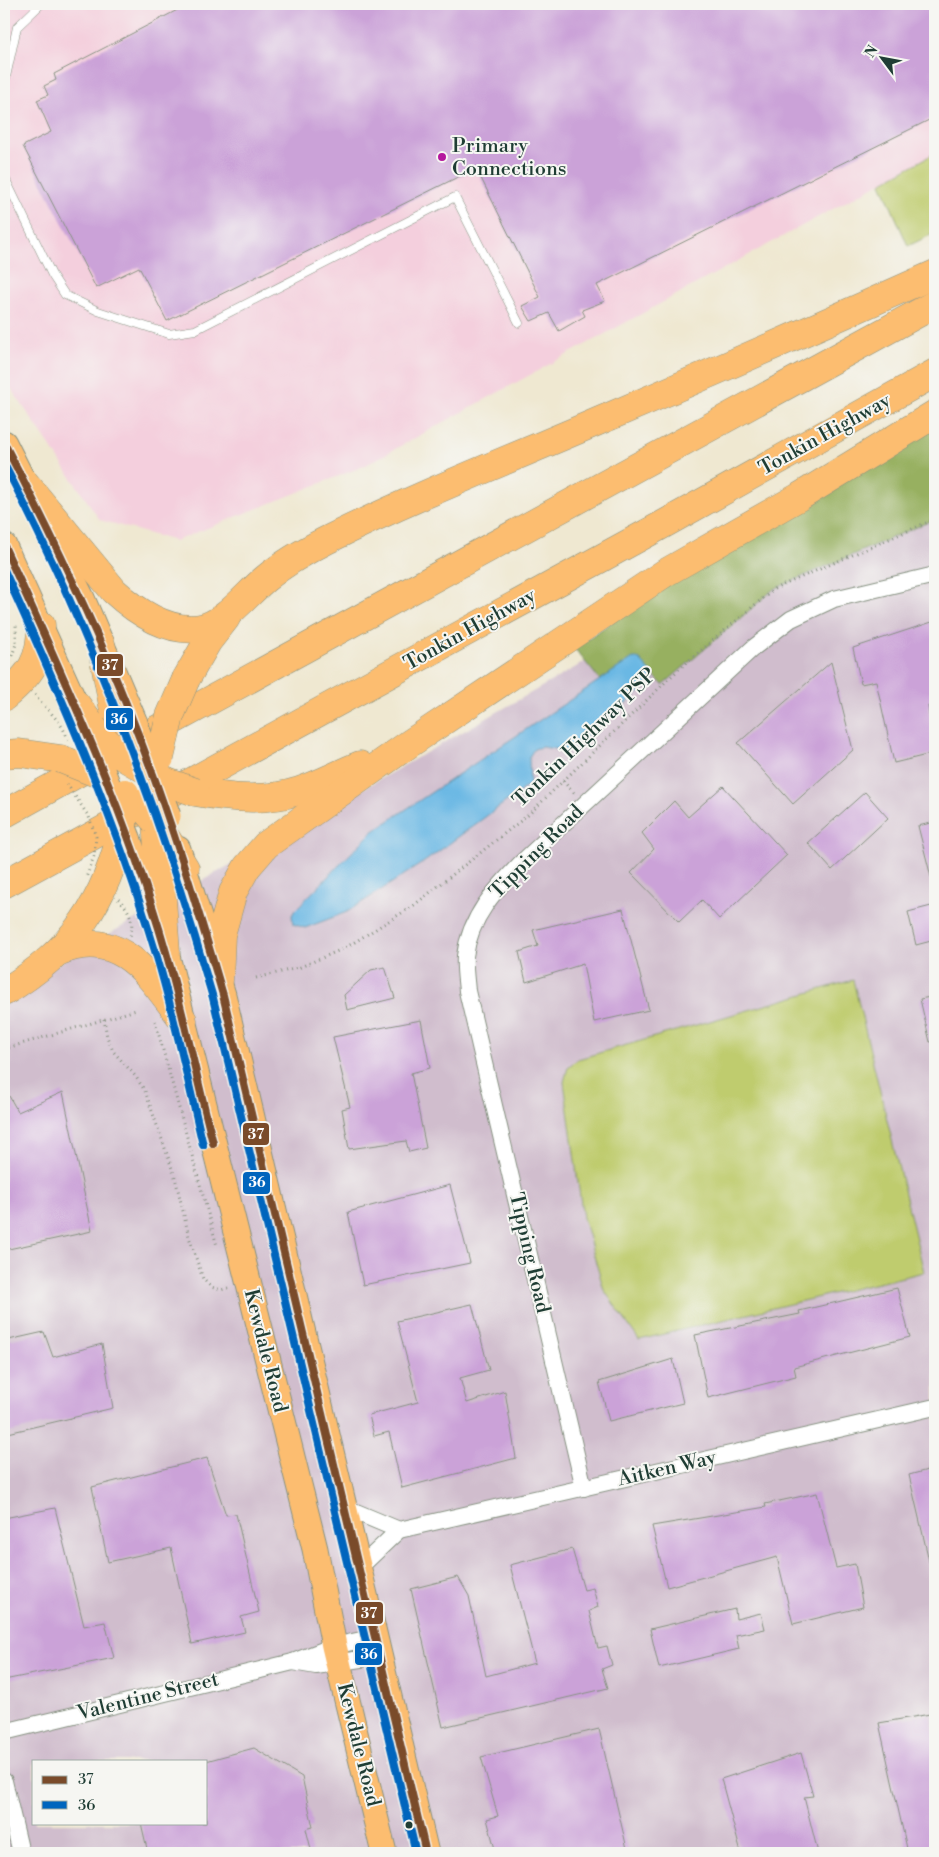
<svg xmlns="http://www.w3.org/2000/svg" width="939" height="1857" viewBox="0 0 939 1857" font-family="'Libre Bodoni',serif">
	<rect width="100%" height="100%" fill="#f6f6f2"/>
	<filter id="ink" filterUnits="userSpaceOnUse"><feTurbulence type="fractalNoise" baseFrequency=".02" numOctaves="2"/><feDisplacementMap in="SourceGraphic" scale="10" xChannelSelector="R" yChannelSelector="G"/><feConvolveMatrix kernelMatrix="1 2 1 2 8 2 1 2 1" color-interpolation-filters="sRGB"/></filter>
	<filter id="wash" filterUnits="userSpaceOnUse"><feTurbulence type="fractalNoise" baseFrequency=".0096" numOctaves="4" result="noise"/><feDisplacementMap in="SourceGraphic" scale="20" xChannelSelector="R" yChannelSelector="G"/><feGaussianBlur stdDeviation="1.12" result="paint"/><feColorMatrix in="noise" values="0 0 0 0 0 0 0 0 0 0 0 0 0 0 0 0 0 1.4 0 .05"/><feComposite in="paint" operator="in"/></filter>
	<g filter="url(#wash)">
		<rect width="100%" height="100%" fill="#efe8d1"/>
		<polygon fill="#f4cfdd" points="4,4 935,4 935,153 364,466 175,541 100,520 4,378"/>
		<path fill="#d0bdcd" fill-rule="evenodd" d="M935,469V1853H4V994L849,511ZM34,1761H206V1823H34Z"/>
		<g fill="#bfcc6e" stroke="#6f8451">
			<polygon points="935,153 935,233 908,246 881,183"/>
			<polygon points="853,980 924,1272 639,1340 604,1290 583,1218 564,1082 568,1067 578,1059"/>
		</g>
		<polygon fill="#97b061" stroke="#5b764a" points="935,427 935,519 774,589 663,685 636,658 600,680 574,648 679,576"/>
		<polygon fill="#6ab8e4" stroke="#447a8c" points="633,658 640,660 653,674 653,681 568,751 542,747 534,749 529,757 530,784 427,860 347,912 305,928 293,924 292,915 295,910 372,832"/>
		<g id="blocks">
			<g fill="#cba2d8">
				<polygon points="189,4 935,4 935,117 597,285 605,301 582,310 585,316 559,331 549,313 531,321 522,306 540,297 476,168 167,321 139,267 96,288 23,146 51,132 37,100 48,95 44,86 56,80 54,74"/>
				<polygon points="935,621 935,705 928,706 935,753 894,763 876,681 861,684 853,648"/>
				<polygon points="831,662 853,750 793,804 738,743"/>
				<polygon points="723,786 787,855 719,919 702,900 679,922 631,873 654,849 642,833 674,801 688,817"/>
				<polygon points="865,792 888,818 832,870 808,843"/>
				<polygon points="935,822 935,876 931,877 918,826"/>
				<polygon points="935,905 935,940 916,945 908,912"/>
				<polygon points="623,909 649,1010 594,1022 583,964 526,982 519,952 538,946 533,930"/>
				<polygon points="385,967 395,998 347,1010 344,995 371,970"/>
				<polygon points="935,996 935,1041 930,1042 920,999"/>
				<polygon points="421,1020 430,1068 411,1073 426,1148 409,1152 406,1141 349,1149 342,1109 350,1107 333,1037"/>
				<polygon points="4,1087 18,1112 63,1092 92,1231 4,1250"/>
				<polygon points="450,1185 470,1263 363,1285 348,1212"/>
				<polygon points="897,1288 910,1337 794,1367 796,1376 708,1398 695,1335 800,1314 799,1311"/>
				<polygon points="472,1304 489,1370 460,1378 467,1403 505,1391 516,1458 402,1488 389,1432 374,1436 369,1415 418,1402 397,1321"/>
				<polygon points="44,1332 53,1357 102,1344 113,1408 4,1434 4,1341"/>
				<polygon points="673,1359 683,1403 609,1421 599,1382"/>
				<polygon points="207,1458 226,1515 236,1514 259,1612 241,1617 245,1632 192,1644 171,1548 108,1562 92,1487"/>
				<polygon points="935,1468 935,1565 930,1565 909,1475"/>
				<polygon points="817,1493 836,1568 855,1564 863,1607 793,1624 777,1557 667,1587 652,1526 766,1507 765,1504"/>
				<polygon points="55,1508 84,1626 105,1622 114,1658 4,1680 4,1518"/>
				<polygon points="572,1549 584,1590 593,1588 598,1607 589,1611 598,1648 607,1646 612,1665 602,1669 608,1688 443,1727 411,1589 458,1577 469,1596 486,1676 535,1663 510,1565"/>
				<polygon points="735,1609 736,1619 761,1613 765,1629 736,1635 739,1649 659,1668 650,1629"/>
				<polygon points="930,1714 935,1739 935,1853 908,1853 879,1723"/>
				<polygon points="599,1729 628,1853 496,1853 487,1819 498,1816 481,1757"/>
				<polygon points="254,1748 302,1777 313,1827 306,1829 312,1853 148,1853 141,1823 206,1823 206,1761"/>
				<polygon points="801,1753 813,1796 804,1797 818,1853 741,1853 721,1779"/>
			</g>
		</g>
	</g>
	<g filter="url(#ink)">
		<use href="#blocks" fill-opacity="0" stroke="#879282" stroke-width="1"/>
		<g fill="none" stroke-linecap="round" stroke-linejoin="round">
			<defs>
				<g id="lane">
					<polyline points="4,86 17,27 41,4"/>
					<polyline points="4,176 52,275 65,295 98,311 169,334 195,330 455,197 519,323"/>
				</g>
				<g id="street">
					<path d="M584,1488L467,991C466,979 464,967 465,956C470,916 496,889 522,862L753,648L791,619L834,599L935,575"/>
					<polyline points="344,1507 399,1530"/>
					<polyline points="359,1568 399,1530 935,1407"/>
					<polyline points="293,1662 316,1666 379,1656"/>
					<polyline points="4,1732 293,1662 334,1646 375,1637"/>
					<polyline points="4,1781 21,1853"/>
				</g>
				<g id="primary">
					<polyline points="4,443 81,596 135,723"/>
					<polyline points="4,546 84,723"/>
					<polyline points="128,838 166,952 315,1549 334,1646 384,1853"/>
					<polyline points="178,849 223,995 426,1853"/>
				</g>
				<g id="highway">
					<path d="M25,483L114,591C137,612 167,633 200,628C223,625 248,593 265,579C284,563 305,551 327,540C418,495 513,458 606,418C716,371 826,323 935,274"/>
					<polyline points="101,644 121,746"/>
					<polyline points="186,679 208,641 226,618"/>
					<path d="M4,697C31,674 41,661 41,625"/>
					<polyline points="76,704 94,729"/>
					<polyline points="154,731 935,304"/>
					<polyline points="4,754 19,753 61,759"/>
					<polyline points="120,755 167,782"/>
					<path d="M195,792C229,798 265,802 299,791C320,784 340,773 360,765"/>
					<polyline points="4,814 103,759"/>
					<polyline points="156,822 166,952"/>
					<polyline points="156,822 185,868"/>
					<polyline points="4,884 664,524 935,373"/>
					<path d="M58,952C121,925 150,977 183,1020"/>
					<polyline points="219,980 221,935 233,892 247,867 266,845 409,744 665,573 799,497 935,414"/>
					<path d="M4,992C72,952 107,901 123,824"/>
				</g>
			</defs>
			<use href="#lane" stroke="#879282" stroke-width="9"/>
			<use href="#street" stroke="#879282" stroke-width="18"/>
			<use href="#primary" stroke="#879282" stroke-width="27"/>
			<use href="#highway" stroke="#879282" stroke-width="29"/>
			<g stroke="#879282" stroke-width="3" stroke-dasharray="1 4" stroke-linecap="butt">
				<polyline points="12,656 16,644 16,623"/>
				<path d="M35,695C44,707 66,725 67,740"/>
				<polyline points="563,781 574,793"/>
				<path d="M118,899C129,908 135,922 130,936"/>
				<polyline points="256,978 298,968 345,948 413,906 528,815 680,668 774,589 935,519"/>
				<polyline points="104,1019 107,1037 113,1051 136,1077 145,1091 175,1177 189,1237 203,1279 211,1287 221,1290 228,1288"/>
				<polyline points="155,1021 217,1246"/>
				<polyline points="4,1049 136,1010"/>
			</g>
			<use href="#lane" stroke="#fff" stroke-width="8"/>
			<use href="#street" stroke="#fff" stroke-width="16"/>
			<use href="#primary" stroke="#fcbd6f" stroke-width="25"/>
			<use href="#highway" stroke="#fcbd6f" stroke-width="28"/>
			<defs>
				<g id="primary-bridge">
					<polyline points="135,723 168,816"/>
					<polyline points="92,744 128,838"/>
				</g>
				<g id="highway-bridge">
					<polyline points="94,729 120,755"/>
					<polyline points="160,758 170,716 186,679"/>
					<polyline points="61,759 96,773"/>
					<polyline points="167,782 195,792"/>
					<polyline points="140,804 156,822"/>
					<polyline points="123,824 125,793"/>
				</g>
			</defs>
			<use href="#primary-bridge" stroke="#879282" stroke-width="27" stroke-linecap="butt"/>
			<use href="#highway-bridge" stroke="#879282" stroke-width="29" stroke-linecap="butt"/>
			<polyline stroke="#879282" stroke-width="3" stroke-dasharray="1 4" stroke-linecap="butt" points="67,784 89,817 96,837 94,856 86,878"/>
			<use href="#primary-bridge" stroke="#fcbd6f" stroke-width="25"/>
			<use href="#highway-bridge" stroke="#fcbd6f" stroke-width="28"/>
			<defs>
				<g id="bus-1">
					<path d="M4,443C50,531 92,619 129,711C166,804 195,899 223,995L426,1853"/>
					<path d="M4,546C64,678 126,812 166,952C184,1015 197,1080 213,1143"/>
				</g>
				<g id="bus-2">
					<path d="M4,464C93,635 160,813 213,998L416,1853"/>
					<path d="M4,570C61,695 116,821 156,954C175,1017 188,1082 203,1145"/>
				</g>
			</defs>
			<use href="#bus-1" stroke="#f6f6f2" stroke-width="11"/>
			<use href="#bus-2" stroke="#f6f6f2" stroke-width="11"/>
			<use href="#bus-1" stroke="#7a4b2a" stroke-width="8"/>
			<use href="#bus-2" stroke="#0065bd" stroke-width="8"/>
		</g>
	</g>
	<circle fill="#b5179e" stroke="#f6f6f2" stroke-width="2" cx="442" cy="157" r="5"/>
	<circle fill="#1f3d34" stroke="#f6f6f2" stroke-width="2" cx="409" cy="1825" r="4.5"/>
	<g text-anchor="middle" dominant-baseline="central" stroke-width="4" stroke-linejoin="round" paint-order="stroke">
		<g font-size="20" fill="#1f3d34" stroke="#f6f6f2" text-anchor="start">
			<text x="452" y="146">Primary<tspan x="452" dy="23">Connections</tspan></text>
		</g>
		<g font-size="20" fill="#1f3d34" stroke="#f6f6f2">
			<text transform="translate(825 435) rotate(-29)">Tonkin Highway</text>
			<text transform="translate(470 630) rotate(-29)">Tonkin Highway</text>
			<text transform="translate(585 738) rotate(-44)">Tonkin Highway PSP</text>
			<text transform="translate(537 852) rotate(-45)">Tipping Road</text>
			<text transform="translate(529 1253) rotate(77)">Tipping Road</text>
			<text transform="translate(265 1351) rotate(76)">Kewdale Road</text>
			<text transform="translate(667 1469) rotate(-13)">Aitken Way</text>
			<text transform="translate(148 1697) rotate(-14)">Valentine Street</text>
			<text transform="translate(358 1745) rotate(76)">Kewdale Road</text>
		</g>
	</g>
	<g stroke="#f6f6f2" stroke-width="2">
		<rect x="96" y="653" width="28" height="24" rx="5" fill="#7a4b2a"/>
		<rect x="105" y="707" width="29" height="24" rx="5" fill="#0065bd"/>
		<rect x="242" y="1122" width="28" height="24" rx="5" fill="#7a4b2a"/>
		<rect x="242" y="1171" width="29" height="24" rx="5" fill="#0065bd"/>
		<rect x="355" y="1601" width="29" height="24" rx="5" fill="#7a4b2a"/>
		<rect x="354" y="1642" width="29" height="24" rx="5" fill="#0065bd"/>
	</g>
	<g font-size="14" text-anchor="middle" font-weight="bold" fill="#fff">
		<text x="110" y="670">37</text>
		<text x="119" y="724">36</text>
		<text x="256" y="1139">37</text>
		<text x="257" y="1187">36</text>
		<text x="369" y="1618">37</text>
		<text x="369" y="1659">36</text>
	</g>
	<rect width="939" height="1857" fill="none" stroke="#f6f6f2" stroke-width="20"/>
	<rect x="32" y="1760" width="175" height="65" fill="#f6f6f2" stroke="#a0aca6"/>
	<rect x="42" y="1776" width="25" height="8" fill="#7a4b2a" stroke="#a0aca6"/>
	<text x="78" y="1784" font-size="15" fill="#1f3d34">37</text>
	<rect x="42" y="1801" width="25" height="8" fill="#0065bd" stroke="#a0aca6"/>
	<text x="78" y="1810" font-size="15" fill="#1f3d34">36</text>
	<g transform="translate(882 58) rotate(302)" stroke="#f6f6f2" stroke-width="4" paint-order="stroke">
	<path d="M0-4L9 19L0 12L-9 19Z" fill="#1f3d34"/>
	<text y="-8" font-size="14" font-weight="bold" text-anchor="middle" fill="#1f3d34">N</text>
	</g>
</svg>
